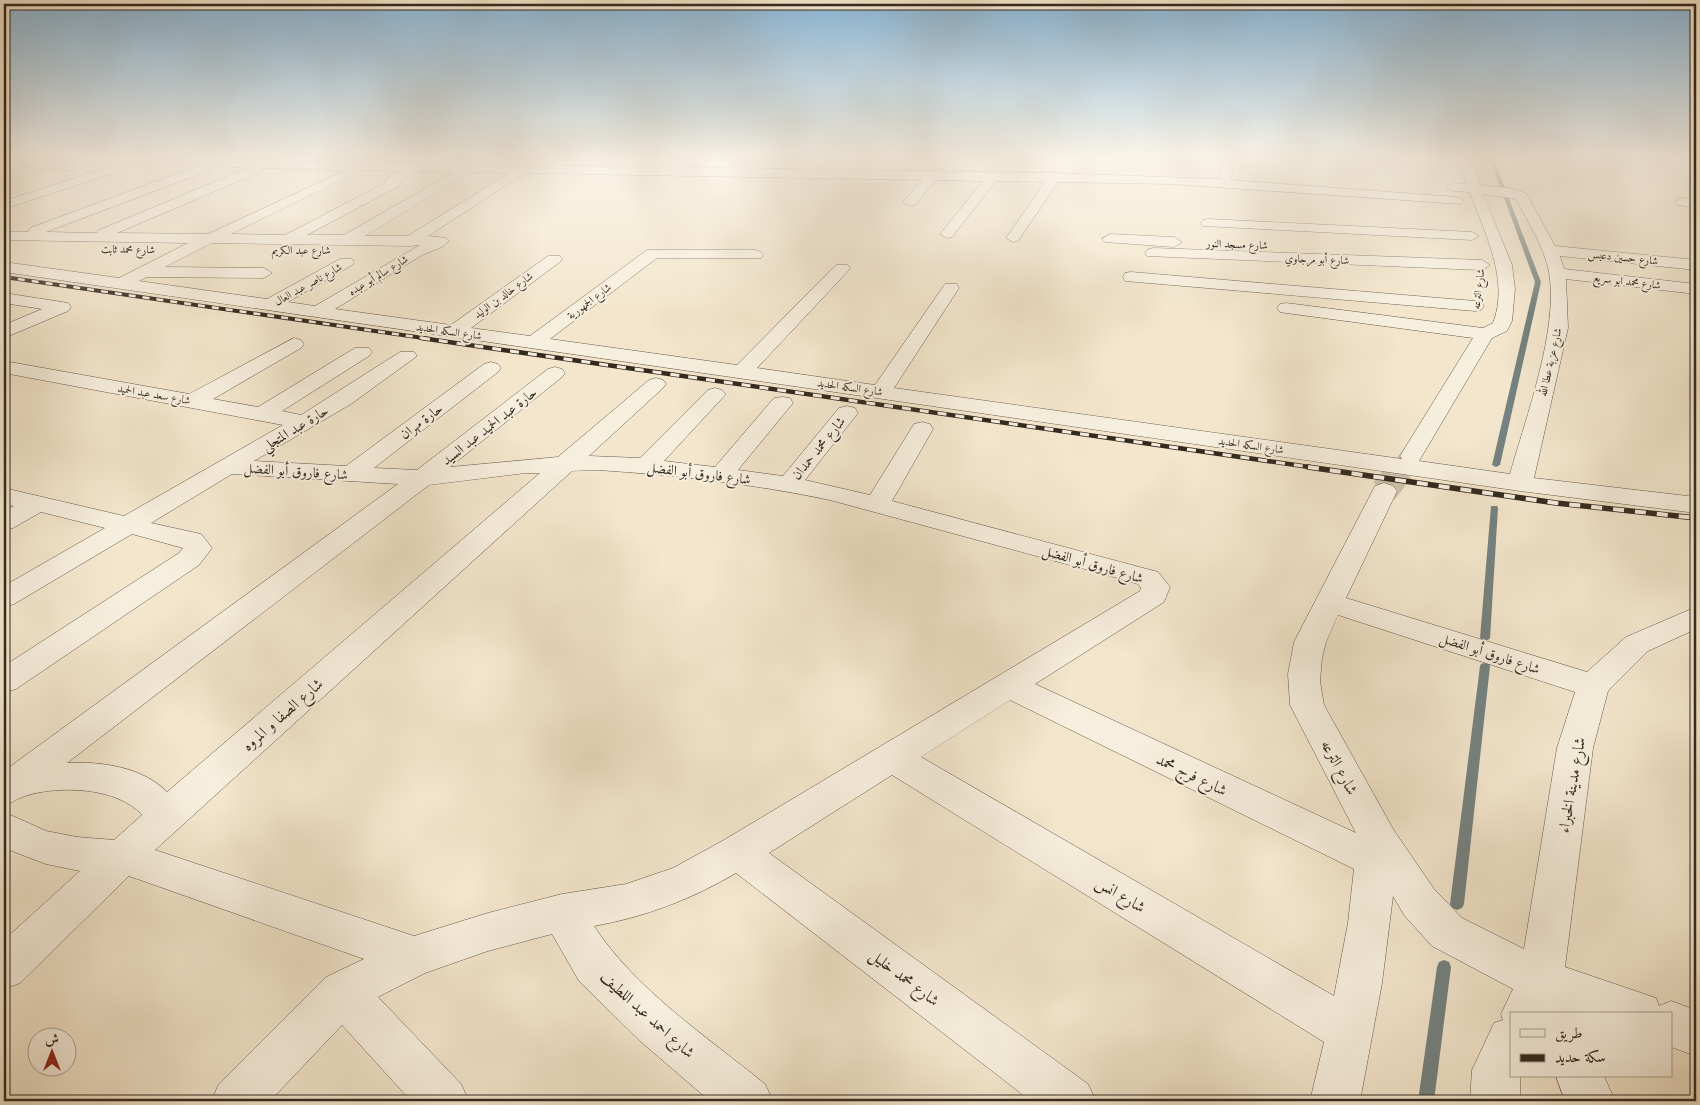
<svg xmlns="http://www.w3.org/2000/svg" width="1700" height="1105" viewBox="0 0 1700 1105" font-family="'Libre Caslon Text',Amiri,serif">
	<rect width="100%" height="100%" fill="#f3e6cd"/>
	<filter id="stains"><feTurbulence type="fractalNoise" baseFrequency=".004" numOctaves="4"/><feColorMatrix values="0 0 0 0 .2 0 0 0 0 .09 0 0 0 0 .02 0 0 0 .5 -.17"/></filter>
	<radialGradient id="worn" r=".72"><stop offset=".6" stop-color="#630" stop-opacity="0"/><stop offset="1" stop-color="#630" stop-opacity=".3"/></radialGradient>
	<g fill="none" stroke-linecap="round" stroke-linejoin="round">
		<g fill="#758281" fill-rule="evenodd">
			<polygon points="1489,157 1493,157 1541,282 1500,465 1496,467 1492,465 1535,282"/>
			<polygon points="1491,506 1497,506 1498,508 1490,638 1488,640 1482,640 1480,638"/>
			<polygon points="1485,663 1489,664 1490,666 1464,904 1462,908 1457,910 1452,908 1450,904 1480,666 1481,664"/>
			<polygon points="1444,960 1449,962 1451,967 1434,1101 1418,1101 1437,967 1439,962"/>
		</g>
		<polyline stroke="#cdc0aa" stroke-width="21" stroke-dasharray="21 11" stroke-linecap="butt" points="1402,468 1412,456"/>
		<polyline stroke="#cdc0aa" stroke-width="27" stroke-dasharray="27 14" stroke-linecap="butt" points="1384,491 1403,467"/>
		<defs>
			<g id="minor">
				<polygon points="4,157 41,157 42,161 78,163 84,167 78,171 26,167 22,166 21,161 5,159"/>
				<path d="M117,157H184L264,161L1055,173L1220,179L1219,177L1225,157H1237L1230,180L1456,197L1461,198L1463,201L1461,204L1171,184L1058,182L1018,241L1013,242L1006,238L1045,182L996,181L952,237L947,238L940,234L983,181L936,180L915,205L910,206L903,202L922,180L525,173L428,236L446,238L449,241L442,247L422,255L335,309L451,325L548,256H560L562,259L560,262L471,328L530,336L647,250H755L761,252L763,255L761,258H657L550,339L737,365L836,265H848L850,268L848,271L757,368L875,385L945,284H957L959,288L894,388L1402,459L1400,456L1473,338L1286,313L1280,312L1277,308L1280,304L1286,303L1483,328L1493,323C1510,280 1484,232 1470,192L1453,191L1447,187L1453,183L1467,184L1459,157H1471L1480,185L1509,188L1526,193L1555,246L1696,260V270L1560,256L1564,269L1696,284V294L1566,279L1568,328L1534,478L1696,497V513L1520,491L4,272V262L119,278L188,243L4,240V232H28L30,228L200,165L148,162L4,209V201L127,161L119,159ZM211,166L248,168L99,230L97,233L46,232L210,170ZM262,168L346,170L208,234L117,233L260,172ZM362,170L401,171L386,179L385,183L285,235L231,234ZM417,171L454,172L344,235H307L399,186L400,182ZM471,172L509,173L408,236H365ZM1483,194L1516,199C1528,222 1544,246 1549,272C1559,329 1526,417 1510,474L1419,461L1492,338L1507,331L1512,321L1515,289L1512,265ZM212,243L411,246L420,245L315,306L288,302L352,265L354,262L352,259H340L267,299L139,281L147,277L264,278L272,273L264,268L165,267Z"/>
				<polygon points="1683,198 1696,200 1696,208 1678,205 1676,202 1678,199"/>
				<polygon points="1208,219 1472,232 1479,236 1472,240 1203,226 1201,223 1203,220"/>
				<polygon points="1110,234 1174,237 1182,242 1174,247 1105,242 1102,239"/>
				<polygon points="1153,248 1482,260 1490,265 1482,270 1147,256 1145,253 1147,250"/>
				<polygon points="1131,272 1475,301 1481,302 1484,306 1481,310 1475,311 1125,281 1123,277 1125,273"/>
				<polygon points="4,293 62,302 68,303 71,307 68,311 4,338 4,325 42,309 4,303"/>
				<path d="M294,338L301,340L304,344L301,348L213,399L258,407L355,348H369L372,352L369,356L282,411L301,415L400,352H414L417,356L351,404L254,461L346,466L484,364L491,362L498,364L501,368L498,372L374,468L417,470L548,369L555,367L562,369L565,373L562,377L450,467L558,457L649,380L656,378L663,380L666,384L663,388L589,456L640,458L708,390L715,388L722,390L726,394L664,461L715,467L774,398L782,397L790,398L793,403L738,470L783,476L839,408L847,406L855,408L858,413L805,480L870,495L914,424L922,422L930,424L933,429L892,501L1158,572L1170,587L1164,602L1035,684L1356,833L1290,705L1288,674L1294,642L1375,486L1384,483L1393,486L1397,491L1346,598L1587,672L1626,637L1696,607V629L1648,651L1608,691L1593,748L1565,967L1656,998L1659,1006L1671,1001L1696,1010V1056L1671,1047V1014H1511V1076H1520V1101H1470L1472,1070L1494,1023L1503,1020L1501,1014L1513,989L1432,946L1404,915L1393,896L1382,983L1360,1101H1310L1324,1042L892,775L769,853L1088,1084L1096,1101H1031L736,873C692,899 645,917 594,926C635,989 707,1037 765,1084L773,1101H710L640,1041L579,981L552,934L488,951L425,973L378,997L461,1084L469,1101H411L342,1025L270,1101H211L219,1084L326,977L364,959L129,876L20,983L4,989V940L80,871L46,864L4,848V812L46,831L77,837L114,840L142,815C118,787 58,785 25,796C18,798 11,803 4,806V771L398,484L232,474L151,523L201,534L212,548L199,565L16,689L4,692V666L179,553L183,548L132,534L14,604L4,607V586L105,528L41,512L13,528L4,530V512L14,506L4,504V488L124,516L283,425L4,373V361L189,394ZM598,470C675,475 754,484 830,500L1125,580L1138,584L1141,588L1140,591L724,840L673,868L626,884L562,894L488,913L414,936L155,850L572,471ZM526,473H540L167,792C143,767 100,761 67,763L429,485ZM1338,615L1575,692L1557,748L1524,949L1462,918L1434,889L1393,829L1324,705L1320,681L1322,658L1326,642ZM1010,700L1354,869L1348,923L1334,996L921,757Z"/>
				<polygon points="1556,1076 1604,1076 1615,1101 1565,1101"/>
			</g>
		</defs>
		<use href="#minor" stroke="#64584b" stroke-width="1"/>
		<use href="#minor" fill="#f7efde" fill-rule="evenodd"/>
		<defs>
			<polyline id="rail-far2" points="4,277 430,339"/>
			<polyline id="rail-far1" points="421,338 1316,468"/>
			<polyline id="rail" points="1308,467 1556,503 1696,518"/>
		</defs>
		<use href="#rail-far2" stroke="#342920" stroke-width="4"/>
		<use href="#rail-far1" stroke="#342920" stroke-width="4.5"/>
		<use href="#rail" stroke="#342920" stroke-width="5.5"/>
		<use href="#rail-far2" stroke="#f7efde" stroke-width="2.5" stroke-dasharray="7" stroke-linecap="butt"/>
		<use href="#rail-far1" stroke="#f7efde" stroke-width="3" stroke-dasharray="9" stroke-linecap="butt"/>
		<use href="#rail" stroke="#f7efde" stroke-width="4" stroke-dasharray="11" stroke-linecap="butt"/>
	</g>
	<linearGradient id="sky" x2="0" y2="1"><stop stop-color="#8bb8d9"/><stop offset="0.5" stop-color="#faf4e8"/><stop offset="1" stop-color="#faf4e8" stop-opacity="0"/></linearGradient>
	<rect width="1700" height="312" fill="url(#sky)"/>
	<g text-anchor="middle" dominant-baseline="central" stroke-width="4" stroke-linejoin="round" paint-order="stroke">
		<g font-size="11" fill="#342920" stroke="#f7efde">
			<text transform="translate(1237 244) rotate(2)">شارع مسجد النور</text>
			<text transform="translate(128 249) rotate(1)">شارع محمد ثابت</text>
			<text x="301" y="250">شارع عبد الكريم</text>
			<text transform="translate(1623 257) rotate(6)">شارع حسين دعبس</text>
			<text transform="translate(1317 259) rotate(2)">شارع أبو مرجاوي</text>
			<text transform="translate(378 275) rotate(-31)">شارع سالم أبو عبده</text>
			<text transform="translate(1627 281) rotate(7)">شارع محمد ابو سريع</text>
			<text transform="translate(308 284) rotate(-29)">شارع ناصر عبد العال</text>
			<text transform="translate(1478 289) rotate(-83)">شارع الترعه</text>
			<text transform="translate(503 295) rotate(-36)">شارع خالد بن الوليد</text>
			<text transform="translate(589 301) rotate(-37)">شارع الجمهورية</text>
			<text transform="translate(449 331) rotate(8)">شارع السكه الحديد</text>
			<text transform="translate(1550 362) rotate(-77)">شارع عزبة عطا الله</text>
			<text transform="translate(850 387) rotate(8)">شارع السكه الحديد</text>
			<text transform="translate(154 394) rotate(10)">شارع سعد عبد الحميد</text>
			<text transform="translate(1251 445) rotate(8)">شارع السكه الحديد</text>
		</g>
		<g font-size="14" fill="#342920" stroke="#f7efde">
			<text transform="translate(421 421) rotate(-37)">حارة مهران</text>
			<text transform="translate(489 426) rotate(-38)">حارة عبد الحميد عبد السيد</text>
			<text transform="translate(295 428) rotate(-31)">حارة عبد المتجلي</text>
			<text transform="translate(818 448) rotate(-51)">شارع محمد حمدان</text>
			<text transform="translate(296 471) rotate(4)">شارع فاروق أبو الفضل</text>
			<text transform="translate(699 473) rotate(7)">شارع فاروق أبو الفضل</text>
			<text transform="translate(1093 564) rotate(16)">شارع فاروق أبو الفضل</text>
			<text transform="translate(1490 653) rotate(18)">شارع فاروق أبو الفضل</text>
		</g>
		<g font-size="16" fill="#342920" stroke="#f7efde">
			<text transform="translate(282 714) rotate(-41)">شارع الصفا و المروه</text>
			<text transform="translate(1340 767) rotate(62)">شارع الترعه</text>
			<text transform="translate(1192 774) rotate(26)">شارع فرج محمد</text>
			<text transform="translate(1571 785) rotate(-80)">شارع مدينة الخبراء</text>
			<text transform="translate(1121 894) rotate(31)">شارع انس</text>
			<text transform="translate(905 977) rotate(37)">شارع محمد خليل</text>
			<text transform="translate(648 1014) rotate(42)">شارع احمد عبد اللطيف</text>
		</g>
	</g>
	<rect width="1700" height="1105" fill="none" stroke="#f3e6cd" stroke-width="20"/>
	<rect x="5" y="5" width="1690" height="1095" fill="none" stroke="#342920" stroke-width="2.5"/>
	<rect x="10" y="10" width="1680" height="1085" fill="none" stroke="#342920"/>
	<rect x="1510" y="1012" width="162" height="65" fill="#f7efde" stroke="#a9a092"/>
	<rect x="1520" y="1029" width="25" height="8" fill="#f7efde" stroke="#a9a092"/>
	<text x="1555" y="1038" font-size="15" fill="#342920">طريق</text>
	<rect x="1520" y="1054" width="25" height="8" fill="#342920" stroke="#a9a092"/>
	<text x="1555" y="1062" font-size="15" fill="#342920">سكة حديد</text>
	<g transform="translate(52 1052)"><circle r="24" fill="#f7efde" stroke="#a9a092"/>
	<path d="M0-4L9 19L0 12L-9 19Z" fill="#8f2418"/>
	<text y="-8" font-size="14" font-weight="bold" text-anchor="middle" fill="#342920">ش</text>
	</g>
	<rect width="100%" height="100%" filter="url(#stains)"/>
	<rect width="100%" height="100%" fill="url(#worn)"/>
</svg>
